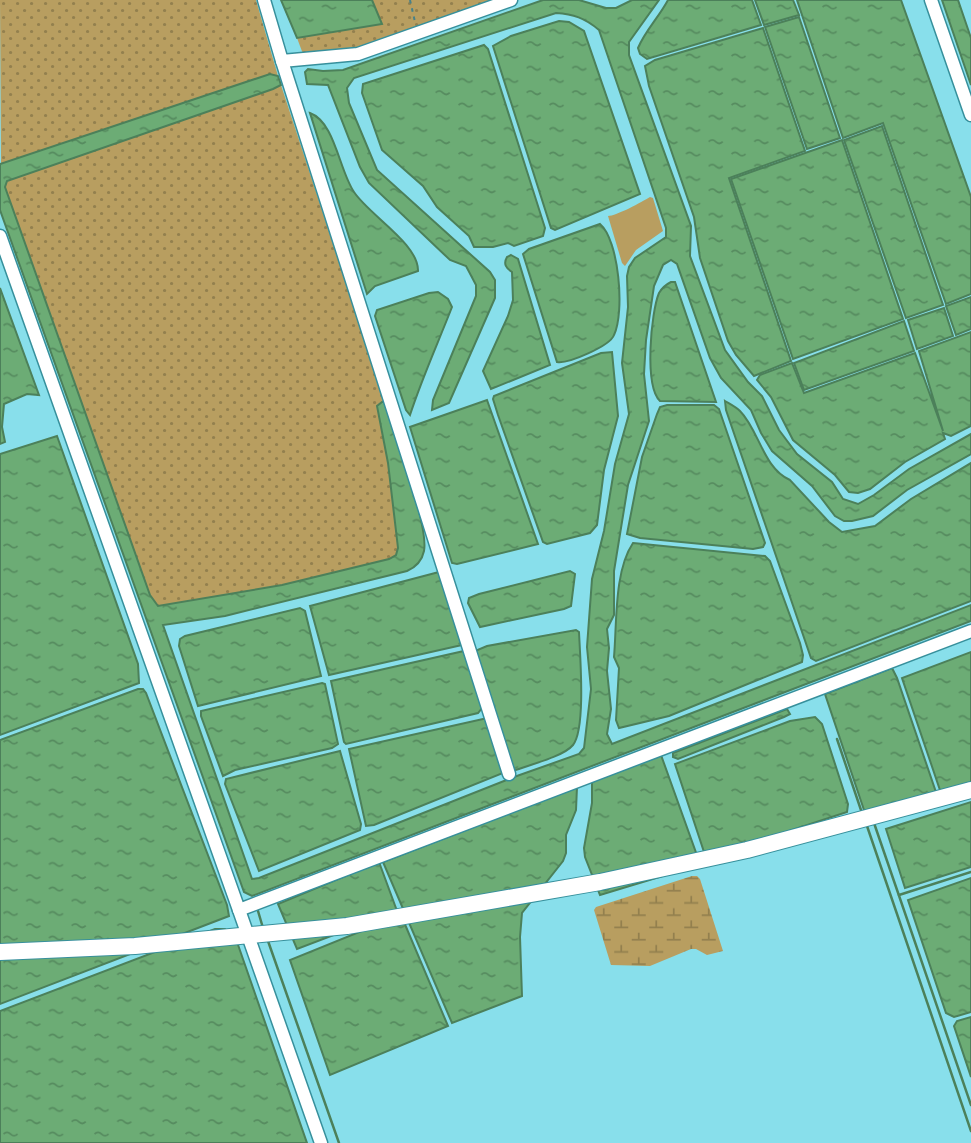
<svg xmlns="http://www.w3.org/2000/svg" width="971" height="1143" viewBox="0 0 971 1143" font-family="Roboto,sans-serif">
	<defs>
		<pattern id="grass-dots" width="8" height="8" patternUnits="userSpaceOnUse" patternTransform="scale(1.75)"><rect width="8" height="8" fill="#b89e60"/><path d="M2 2h.1M6 6h.1" fill="none" stroke="#93804e" stroke-width="1.8" stroke-linecap="round"/></pattern>
		<pattern id="wetland-marsh" width="20" height="14" patternUnits="userSpaceOnUse" patternTransform="scale(1.75)"><rect width="20" height="14" fill="#b89e60"/><path d="M1 5h8M5 5V1M11 12h8M15 12V8" fill="none" stroke="#93804e"/></pattern>
		<pattern id="water-ripples" width="26" height="14" patternUnits="userSpaceOnUse" patternTransform="scale(1.75)"><rect width="26" height="14" fill="#6cac75"/><path d="M2 4q2-2 4 0t4 0M15 11q2-2 4 0t4 0" fill="none" stroke="#568b5f"/></pattern>
	</defs>
	<rect width="100%" height="100%" fill="#88dfeb"/>
	<g fill="url(#grass-dots)">
		<polygon points="0,0 256,0 278,76 270,74 1,165"/>
		<polygon points="372,0 496,0 346,51 303,54 297,38 381,24"/>
		<polygon points="281,85 385,402 377,406 388,463 398,548 396,555 389,559 282,585 158,606 150,595 5,187 7,181"/>
	</g>
	<polygon fill="url(#wetland-marsh)" points="692,876 697,876 700,879 723,951 707,955 696,949 691,949 650,966 611,965 594,910 596,907"/>
	<path fill="#b89e60" d="M650,197L653,198L663,231L636,250L625,266L622,263L608,216C616,216 642,202 650,197Z"/>
	<g fill="url(#water-ripples)" stroke="#4c805a" stroke-width="2">
		<polygon points="281,0 372,0 382,24 297,38"/>
		<path d="M543,0H579L606,8H616L632,0H659L629,42V55L691,226L690,256L725,350L748,382L762,396L779,430L797,454L832,482L843,499L858,504L874,495L909,469L971,434V454L907,490L873,516L852,521H844L835,516L812,486L772,451L761,433L751,410L721,378L710,358L677,264L671,260L663,265L654,286L646,340L644,374L649,421L628,485L614,571V615L607,629L609,648L607,671L611,709L607,734L612,744L971,605V621L252,896L244,892L0,210V164L270,74L278,76L281,85L273,89L7,181L5,187L150,595L158,606L282,585L389,559L396,555L398,548L388,463L377,406L382,402H385C394,431 429,526 424,551C422,561 416,567 407,571L225,616L163,625L252,879L259,878L514,777L579,754L584,748L591,689L587,647L592,579L604,531L615,464L629,414L622,363L628,307L627,276L629,267L635,258L666,237V228L599,30C585,18 573,14 556,13L354,78L347,88L349,103L377,170L490,272L495,280V298L449,403L432,410L433,400L476,296V285L466,266L450,260L369,183L360,167L328,85L307,84L305,72L308,69L323,71L343,70Z"/>
		<path d="M668,0H752L761,25L647,59L640,54L638,48C645,31 659,17 668,0Z"/>
		<polygon points="755,0 793,0 799,15 764,25"/>
		<polygon points="797,0 901,0 971,197 971,294 946,304 883,123 843,138"/>
		<polygon points="942,0 958,0 971,38 971,85"/>
		<polygon points="799,17 840,138 807,149 765,27"/>
		<polygon points="559,21 569,22 584,31 640,194 555,230 551,228 493,46 511,36"/>
		<polygon points="763,28 805,151 729,178 791,361 754,376 736,355 728,341 700,258 694,217 649,86 645,66 655,60"/>
		<polygon points="484,45 488,49 545,228 543,236 514,246 508,243 493,247 474,247 469,236 437,207 423,186 382,150 362,93 363,84"/>
		<path d="M310,113C335,122 339,170 354,192C369,215 419,244 418,271L375,286L367,294Z"/>
		<polygon points="882,126 943,305 906,318 844,140"/>
		<polygon points="842,140 903,319 793,359 731,179"/>
		<path d="M600,224C619,240 625,312 614,335C610,346 568,364 557,362L523,254L529,249Z"/>
		<path d="M511,255L518,259L550,365L491,389L483,371L508,316L513,300L512,272C506,268 503,264 507,257Z"/>
		<path d="M671,282H675L716,402L660,401C644,386 651,312 659,293C662,288 665,285 671,282Z"/>
		<polygon points="0,288 39,395 27,394 4,404 2,427 5,442 0,444"/>
		<path d="M438,292L448,299L452,307C438,343 422,378 410,415L406,410L375,316L377,310L429,293Z"/>
		<polygon points="971,297 971,329 956,335 946,306"/>
		<polygon points="944,308 953,336 917,349 908,320"/>
		<polygon points="904,321 914,351 804,390 794,363"/>
		<polygon points="971,332 971,426 951,436 943,433 945,439 905,462 870,489 858,493 849,492 835,475 793,440 771,397 757,380 760,375 792,363 804,393 915,353 943,431 919,351"/>
		<polygon points="612,352 618,416 604,470 597,525 590,533 547,544 543,542 498,415 493,399 494,396 601,353"/>
		<polygon points="487,400 538,544 457,564 452,563 410,427"/>
		<path d="M725,401C730,404 736,407 740,411C759,430 763,468 790,480L829,522L842,532L875,526L911,499L971,463V601L816,661L811,658L726,410Z"/>
		<polygon points="667,405 714,405 719,409 765,543 763,547 753,549 640,538 627,534 642,457 657,414 660,407"/>
		<polygon points="57,436 138,664 139,683 0,735 0,454"/>
		<path d="M633,543L765,556L770,561L800,643L803,655L802,662L669,716L619,728L616,720L619,668L614,657C617,623 614,571 633,543Z"/>
		<polygon points="570,571 575,574 571,606 564,609 480,627 468,603 469,598 479,594"/>
		<polygon points="439,572 462,645 329,675 310,606"/>
		<polygon points="300,608 305,611 321,676 198,706 179,646 180,639 185,636"/>
		<path d="M576,630L579,632C580,655 586,729 573,745C563,757 528,765 513,771L475,651L487,646Z"/>
		<polygon points="464,651 482,708 478,713 346,744 344,742 331,681"/>
		<polygon points="971,652 971,790 943,799 902,678"/>
		<polygon points="892,668 897,678 939,801 865,813 825,694"/>
		<polygon points="322,683 325,684 338,744 332,748 235,770 223,776 201,716 201,711"/>
		<polygon points="138,689 143,689 146,693 227,905 229,916 0,1004 0,740"/>
		<polygon points="787,709 790,714 784,717 678,759 673,757 673,753"/>
		<polygon points="815,717 822,724 848,804 847,812 706,858 675,764 790,721"/>
		<polygon points="483,719 487,719 503,773 374,825 366,826 349,749"/>
		<polygon points="340,751 361,824 360,830 259,871 225,784 226,779"/>
		<polygon points="661,755 699,861 696,866 600,895 585,857 584,848 592,803 592,783 594,781"/>
		<polygon points="577,787 576,810 566,835 566,853 563,861 522,913 520,937 522,996 452,1023 383,862"/>
		<polygon points="971,802 971,867 905,888 886,829"/>
		<polygon points="379,862 397,911 297,949 278,904"/>
		<polygon points="971,878 971,1012 954,1017 946,1013 908,900"/>
		<polygon points="401,915 448,1026 330,1075 290,960"/>
		<polygon points="215,929 225,929 236,939 307,1143 0,1143 0,1011"/>
		<polygon points="971,1017 971,1077 954,1026 957,1021"/>
	</g>
	<g fill="none" stroke-linecap="round" stroke-linejoin="round">
		<g stroke="#4c805a" stroke-width="2.5">
			<polyline points="837,739 862,813"/>
			<polyline points="874,823 971,1105"/>
			<polyline points="867,826 971,1131"/>
			<polyline points="899,895 971,872"/>
			<polyline points="258,911 263,928"/>
			<polyline points="268,941 339,1143"/>
		</g>
		<defs>
			<g id="minor">
				<polyline points="264,0 282,61 358,54 511,0"/>
				<polyline points="931,0 971,115"/>
				<polyline points="282,61 509,774"/>
				<polyline points="0,236 239,910 971,631"/>
				<polyline points="239,910 321,1143"/>
			</g>
			<polyline id="major" points="0,952 135,946 347,926 600,882 747,850 971,790"/>
		</defs>
		<use href="#minor" stroke="#37909c" stroke-width="15"/>
		<use href="#major" stroke="#37909c" stroke-width="18"/>
		<polyline stroke="#488189" stroke-width="2" stroke-dasharray="3.5 5" stroke-linecap="butt" points="410,0 415,22"/>
		<use href="#minor" stroke="#fff" stroke-width="12"/>
		<use href="#major" stroke="#fff" stroke-width="16"/>
	</g>
</svg>
